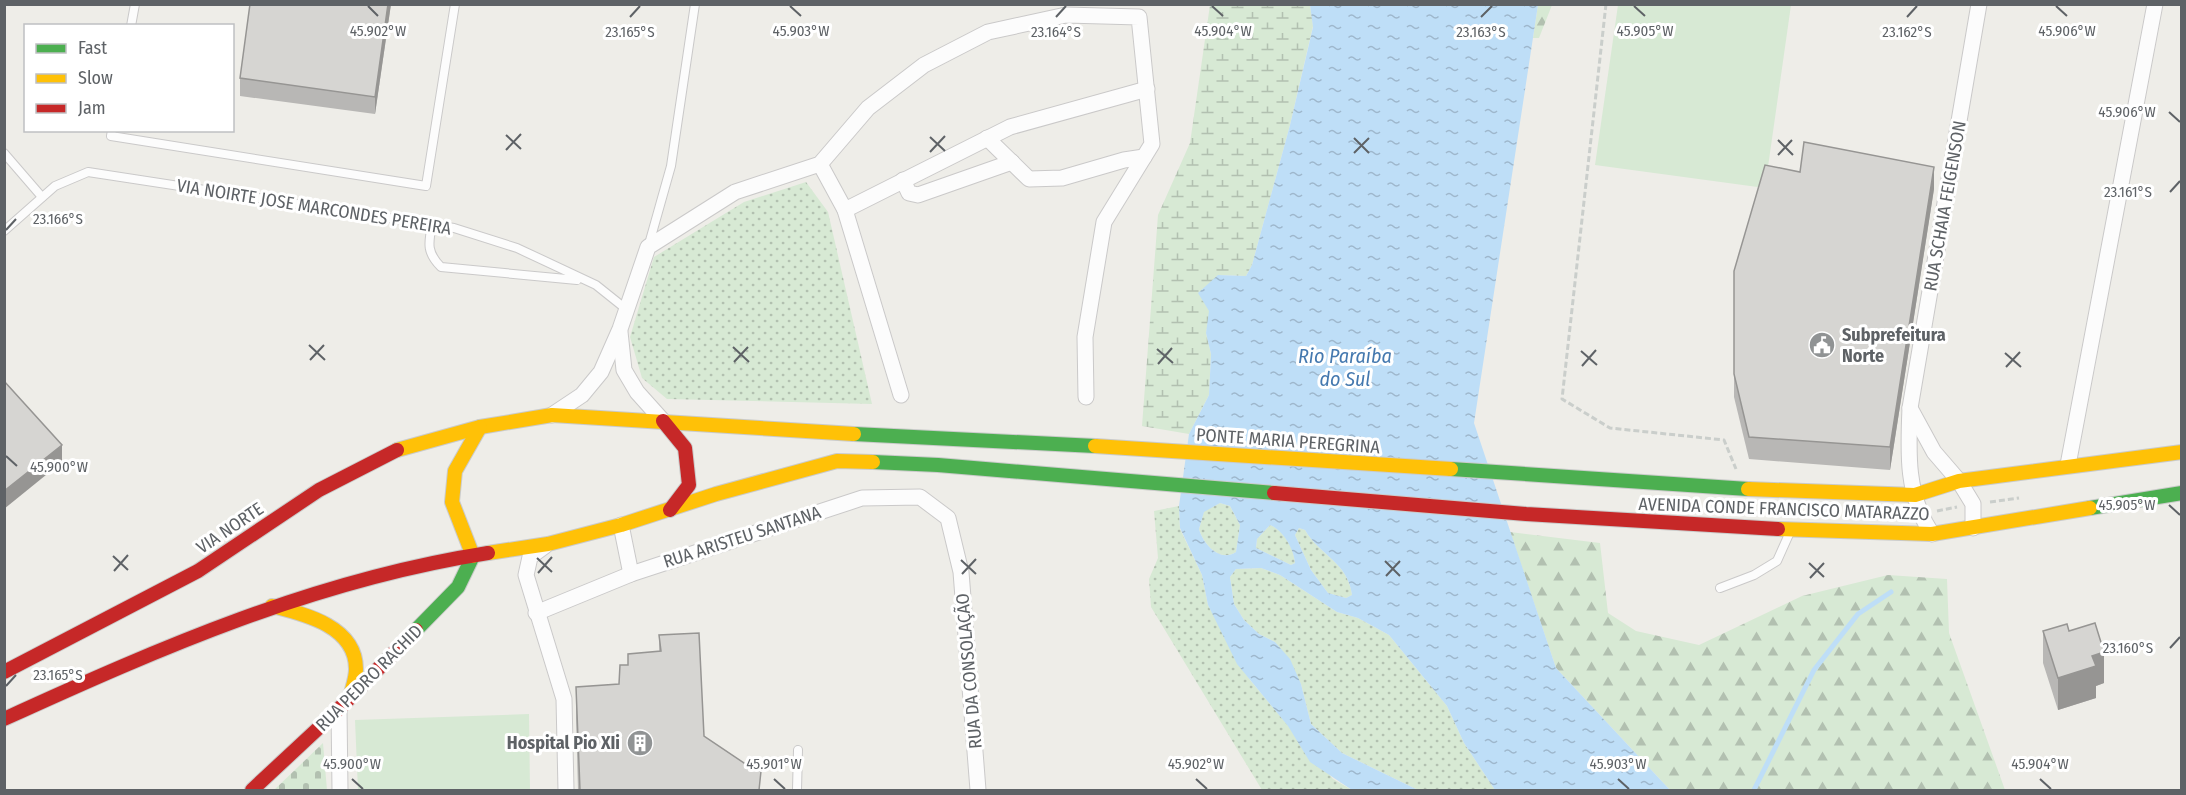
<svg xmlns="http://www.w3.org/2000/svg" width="2186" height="795" viewBox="0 0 2186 795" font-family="'Fira Sans Condensed',sans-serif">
	<defs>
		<pattern id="grass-dots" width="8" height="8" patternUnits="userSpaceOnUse" patternTransform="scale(1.5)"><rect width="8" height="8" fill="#d7e9d4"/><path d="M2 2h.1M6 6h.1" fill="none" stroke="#b2c0b0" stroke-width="1.8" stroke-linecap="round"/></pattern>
		<pattern id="forest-firs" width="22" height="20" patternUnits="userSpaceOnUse" patternTransform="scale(1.5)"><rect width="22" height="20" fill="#d7e9d4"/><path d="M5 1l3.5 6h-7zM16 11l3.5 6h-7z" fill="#b2c0b0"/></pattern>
		<pattern id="wetland-marsh" width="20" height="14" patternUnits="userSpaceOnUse" patternTransform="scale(1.5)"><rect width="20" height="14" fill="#d7e9d4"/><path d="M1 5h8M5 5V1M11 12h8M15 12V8" fill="none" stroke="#b2c0b0"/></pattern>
		<pattern id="cemetery-stones" width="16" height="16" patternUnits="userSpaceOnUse" patternTransform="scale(1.5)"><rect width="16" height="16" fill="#d7e9d4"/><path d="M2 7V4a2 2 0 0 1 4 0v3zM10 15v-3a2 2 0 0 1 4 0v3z" fill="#b2c0b0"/></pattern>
		<pattern id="water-ripples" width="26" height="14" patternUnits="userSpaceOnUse" patternTransform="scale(1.5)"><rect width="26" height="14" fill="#bedef7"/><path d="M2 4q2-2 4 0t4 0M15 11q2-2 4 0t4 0" fill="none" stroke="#9eb7cc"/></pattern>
	</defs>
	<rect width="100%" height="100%" fill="#eeede8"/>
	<g fill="url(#grass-dots)">
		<polygon points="806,182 828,212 872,404 667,399 642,378 630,337 654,257 744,202"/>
		<path d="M1220,503L1230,506L1240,525L1236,552C1220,563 1203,544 1199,529L1204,511Z"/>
		<polygon points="1179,506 1180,529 1202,575 1208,605 1250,680 1333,779 1352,790 1262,790 1151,607 1149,579 1158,558 1154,511"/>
		<path d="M1270,525C1284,530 1294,549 1295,563L1291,565L1256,548L1257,539Z"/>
		<path d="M1299,528L1305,530C1319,555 1348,562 1352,595L1346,598L1328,593L1311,570L1295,535Z"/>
		<polygon points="1261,568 1280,575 1337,612 1358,618 1389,635 1447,706 1464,743 1495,790 1418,790 1342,753 1311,724 1301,684 1275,642 1259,634 1244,620 1234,604 1230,577 1236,569"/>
	</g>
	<g fill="url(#forest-firs)">
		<polygon points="1538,5 1552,5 1539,38 1533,38"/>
		<polygon points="1510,532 1600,543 1608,613 1636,631 1699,645 1802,596 1888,575 1947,579 1949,633 2005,790 1670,790 1556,668"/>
	</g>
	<polygon fill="url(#wetland-marsh)" points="1210,5 1310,5 1313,26 1290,125 1252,265 1246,276 1218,275 1206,333 1211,354 1209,395 1189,434 1142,426 1158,215 1190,143"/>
	<polygon fill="url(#cemetery-stones)" points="323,743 327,790 274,790"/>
	<g fill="#d7e9d4">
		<polygon points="1618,5 1791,5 1765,188 1595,165"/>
		<polygon points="529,714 530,790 358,790 355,720"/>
	</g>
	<path fill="url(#water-ripples)" fill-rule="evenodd" d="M1310,5H1538L1474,423L1556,668L1670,790H1495L1464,743L1447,706L1389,635L1358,618L1337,612L1280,575L1261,568L1236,569L1230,577L1234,604L1244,620L1259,634L1275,642L1290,659L1301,684L1311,724L1342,753L1418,790H1352L1310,762L1288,726L1237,664L1208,605L1202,575L1180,528L1179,506L1189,434L1209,395L1211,354L1206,333L1209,311L1198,293L1218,275L1246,276L1252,265L1290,125L1313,27ZM1220,503L1230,506L1240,525L1236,552C1220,563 1203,544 1199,529L1204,512ZM1270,525C1283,530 1294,549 1295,563L1291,565L1256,548L1257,539ZM1299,528L1305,530C1319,555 1348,562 1352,595L1346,598L1328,593L1311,570L1295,535Z"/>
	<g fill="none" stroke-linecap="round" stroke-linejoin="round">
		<polyline stroke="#bedef7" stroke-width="5" points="1754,790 1814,670 1858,614 1891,592"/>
		<defs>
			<g id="lane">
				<polyline points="131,26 135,4"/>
				<polyline points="112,130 111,136 426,186 455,4"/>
				<polyline points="4,153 42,197"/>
				<path d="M432,225C428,244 427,253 441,267L577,280"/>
				<polyline points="4,231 55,186 88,172 454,228 517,248 596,285 626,309"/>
				<polyline points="649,244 671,166 695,4"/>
				<polyline points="1720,588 1754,575 1777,561 1790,532"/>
				<polyline points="797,790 798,750"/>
			</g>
			<g id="street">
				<polyline points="987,138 1029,179 1062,178 1124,160 1144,157"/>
				<polyline points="820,164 845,210 901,395"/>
				<polyline points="903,180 909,193 918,195 1012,162"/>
				<polyline points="845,210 1010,127 1147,89"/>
				<polyline points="620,332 624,370 637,392 663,421"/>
				<polyline points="1910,408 1934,452 1959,481 1973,504 1973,528"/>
				<polyline points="552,415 582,395 601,372 620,329 648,247 735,192 820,164 868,108 924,65 988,32 1066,15 1139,17 1152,144 1104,222 1085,337 1086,397"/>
				<polyline points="2068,465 2155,4"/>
				<polyline points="621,525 631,574"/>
				<path d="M1932,534C1906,495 1908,453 1910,408L1979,4"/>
				<polyline points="545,546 530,557 526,575 564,699 566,790"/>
				<polyline points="536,613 631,574 862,498 920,497 948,518 961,572 978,790"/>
				<polyline points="339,709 340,790"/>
			</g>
			<g id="fast">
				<polyline points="854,434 1095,446"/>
				<polyline points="873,462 938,465 1274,493"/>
				<polyline points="1451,469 1748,489"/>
				<polyline points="2090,508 2182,493"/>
				<polyline points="416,630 458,587 473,556"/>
			</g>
			<g id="slow">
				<polyline points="1095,446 1451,469"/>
				<polyline points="397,450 480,427 552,415 854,434"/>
				<polyline points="1748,489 1915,495 1959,481 2182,452"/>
				<polyline points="1778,529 1932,534 2090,508"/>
				<polyline points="488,553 548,544 621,525 716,494 837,461 873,462"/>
				<polyline points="473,556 452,502 455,471 480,427"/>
				<path d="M272,606C304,614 356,626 356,669C356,679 352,688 350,697"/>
			</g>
			<g id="jam">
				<polyline points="663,421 685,448 689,485 670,510"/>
				<polyline points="1274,493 1526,514 1778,529"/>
				<polyline points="4,672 198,571 319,490 397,450"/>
				<path d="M4,719C162,647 315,580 488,553"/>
				<polyline points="252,790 339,709 416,630"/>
			</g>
		</defs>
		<use href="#lane" stroke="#cac9c9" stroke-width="10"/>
		<use href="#street" stroke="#cac9c9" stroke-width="17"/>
		<use href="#fast" stroke="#cacbca" stroke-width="16"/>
		<use href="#slow" stroke="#cacbca" stroke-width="16"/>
		<use href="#jam" stroke="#cacbca" stroke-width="16"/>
		<g stroke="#cacecb" stroke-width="3" stroke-dasharray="6 3" stroke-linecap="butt">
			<polyline points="1606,4 1562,399 1610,428 1724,440 1736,469"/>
			<polyline points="1990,502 2019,498"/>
			<polyline points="1937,511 1957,507"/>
		</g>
		<use href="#lane" stroke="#fcfcfc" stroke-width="8"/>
		<use href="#street" stroke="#fcfcfc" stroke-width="15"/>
		<use href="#fast" stroke="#4caf50" stroke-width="14"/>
		<use href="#slow" stroke="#ffc107" stroke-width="14"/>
		<use href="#jam" stroke="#c62828" stroke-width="14"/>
	</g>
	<g fill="#b8b7b5">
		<polygon points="391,4 375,114 240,96 240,78"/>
		<polygon points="1800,172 1934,189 1890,470 1749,459 1734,397 1734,271"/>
		<polygon points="2043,631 2069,631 2104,683 2096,686 2096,698 2058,710 2043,663"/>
		<polygon points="659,635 704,736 761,790 578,790 576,718 576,687 619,684 628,665 659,652"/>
	</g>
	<g fill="#969593">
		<polygon points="388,4 391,4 375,114 375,97"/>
		<polygon points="1934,167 1934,189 1890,470 1890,447"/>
		<polygon points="62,445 62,462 4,509 4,491"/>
		<polygon points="2104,652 2104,683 2096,686 2096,698 2058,710 2058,678 2092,656"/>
	</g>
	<g fill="#d6d5d2" stroke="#969593" stroke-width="1.5">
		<polygon points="250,4 388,4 375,97 240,78"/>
		<polygon points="1804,142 1934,167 1890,447 1749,437 1734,374 1734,271 1765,165 1800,172"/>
		<polygon points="4,381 62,445 4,491"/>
		<polygon points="2095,623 2104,652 2092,656 2096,666 2058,678 2043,631 2067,624 2069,631"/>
		<polygon points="699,633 704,736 747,765 761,771 759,790 580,790 576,687 619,684 620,665 628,665 628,654 661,651 659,635"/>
	</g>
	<path fill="none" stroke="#5e6266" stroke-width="2" d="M368,6L378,16M790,6L801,16M1212,6L1223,16M1634,6L1645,16M2056,6L2067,16M630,17L640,6M1056,17L1066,6M1481,17L1492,6M1907,17L1917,6M2169,112L2180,122M506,135L521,149M930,137L945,151M1354,138L1369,153M1778,140L1793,155M506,150L521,134M930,152L945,136M1354,153L1369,138M1778,155L1792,140M2170,192L2180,181M6,230L16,219M309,345L325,360M733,347L749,362M1157,349L1173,363M1581,351L1597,365M2005,353L2021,367M310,360L324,345M734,362L748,347M1158,364L1172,348M1582,366L1596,350M2006,367L2020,352M6,456L17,466M2169,505L2180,515M113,556L128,570M537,558L552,572M961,560L976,574M1385,561L1400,576M1809,563L1824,577M114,571L128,555M538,573L552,557M962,574L976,559M1386,576L1400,561M1810,578L1824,563M2170,648L2180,637M6,686L16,675M352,779L363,789M774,779L785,789M1196,779L1207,789M1618,779L1629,789M2040,779L2051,789"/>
	<defs>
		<symbol id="civic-disc" viewBox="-11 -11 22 22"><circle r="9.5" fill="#909394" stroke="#fff"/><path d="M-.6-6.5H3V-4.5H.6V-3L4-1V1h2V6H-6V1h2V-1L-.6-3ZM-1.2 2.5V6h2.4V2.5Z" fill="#fff"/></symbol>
		<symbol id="building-disc" viewBox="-11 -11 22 22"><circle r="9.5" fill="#909394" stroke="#fff"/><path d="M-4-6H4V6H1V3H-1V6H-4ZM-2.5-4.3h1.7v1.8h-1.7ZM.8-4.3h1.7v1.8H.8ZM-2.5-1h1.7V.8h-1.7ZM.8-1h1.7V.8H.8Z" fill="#fff"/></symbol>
	</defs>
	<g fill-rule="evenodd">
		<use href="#civic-disc" x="1807" y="330" width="30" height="30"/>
		<use href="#building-disc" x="625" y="728" width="30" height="30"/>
	</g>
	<g text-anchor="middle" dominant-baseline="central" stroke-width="6" stroke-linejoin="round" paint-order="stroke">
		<g font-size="18" fill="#5e6266" stroke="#fff">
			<text transform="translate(1945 206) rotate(-80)">RUA SCHAIA FEIGENSON</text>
			<text transform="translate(314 207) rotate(9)">VIA NOIRTE JOSE MARCONDES PEREIRA</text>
			<text transform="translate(1288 441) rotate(4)">PONTE MARIA PEREGRINA</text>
			<text transform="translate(1784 509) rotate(2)">AVENIDA CONDE FRANCISCO MATARAZZO</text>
			<text transform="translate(230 528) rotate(-34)">VIA NORTE</text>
			<text transform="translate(742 537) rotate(-18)">RUA ARISTEU SANTANA</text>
			<text transform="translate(969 671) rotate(-95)">RUA DA CONSOLAÇÃO</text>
			<text transform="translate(369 678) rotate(-45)">RUA PEDRO RACHID</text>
		</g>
		<g font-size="18" font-weight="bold" fill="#5e6266" stroke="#fff" text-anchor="start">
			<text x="1842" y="335">Subprefeitura<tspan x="1842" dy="21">Norte</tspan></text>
			<text x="620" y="743" text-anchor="end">Hospital Pio XIi</text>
		</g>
		<g font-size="20" font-style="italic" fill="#4579af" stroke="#fff">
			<text x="1345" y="356">Rio Paraíba<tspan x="1345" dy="23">do Sul</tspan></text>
		</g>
	</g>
	<g font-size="15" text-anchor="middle" fill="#5e6266" stroke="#fff" stroke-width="6" stroke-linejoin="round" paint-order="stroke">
		<text x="2067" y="36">45.906°W</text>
		<text x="378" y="36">45.902°W</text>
		<text x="801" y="36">45.903°W</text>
		<text x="1223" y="36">45.904°W</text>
		<text x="1645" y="36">45.905°W</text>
		<text x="630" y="37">23.165°S</text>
		<text x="1056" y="37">23.164°S</text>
		<text x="1481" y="37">23.163°S</text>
		<text x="1907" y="37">23.162°S</text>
		<text x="2127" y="117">45.906°W</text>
		<text x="2128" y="197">23.161°S</text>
		<text x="58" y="224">23.166°S</text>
		<text x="59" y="472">45.900°W</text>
		<text x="2127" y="510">45.905°W</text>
		<text x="2128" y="653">23.160°S</text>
		<text x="58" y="680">23.165°S</text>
		<text x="352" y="769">45.900°W</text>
		<text x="774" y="769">45.901°W</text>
		<text x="1196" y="769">45.902°W</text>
		<text x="1618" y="769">45.903°W</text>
		<text x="2040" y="769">45.904°W</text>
	</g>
	<rect width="2186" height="795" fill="none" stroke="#5e6266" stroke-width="12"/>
	<rect x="24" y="24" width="210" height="108" fill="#ffffff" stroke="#bfc0c2" stroke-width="1.5"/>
	<rect x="36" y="44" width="30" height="9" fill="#4caf50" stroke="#bfc0c2" stroke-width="1.5"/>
	<text x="78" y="54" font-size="18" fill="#5e6266">Fast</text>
	<rect x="36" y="74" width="30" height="9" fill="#ffc107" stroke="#bfc0c2" stroke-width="1.5"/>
	<text x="78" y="84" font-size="18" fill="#5e6266">Slow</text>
	<rect x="36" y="104" width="30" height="9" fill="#c62828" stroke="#bfc0c2" stroke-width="1.5"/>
	<text x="78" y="114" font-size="18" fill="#5e6266">Jam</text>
</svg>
